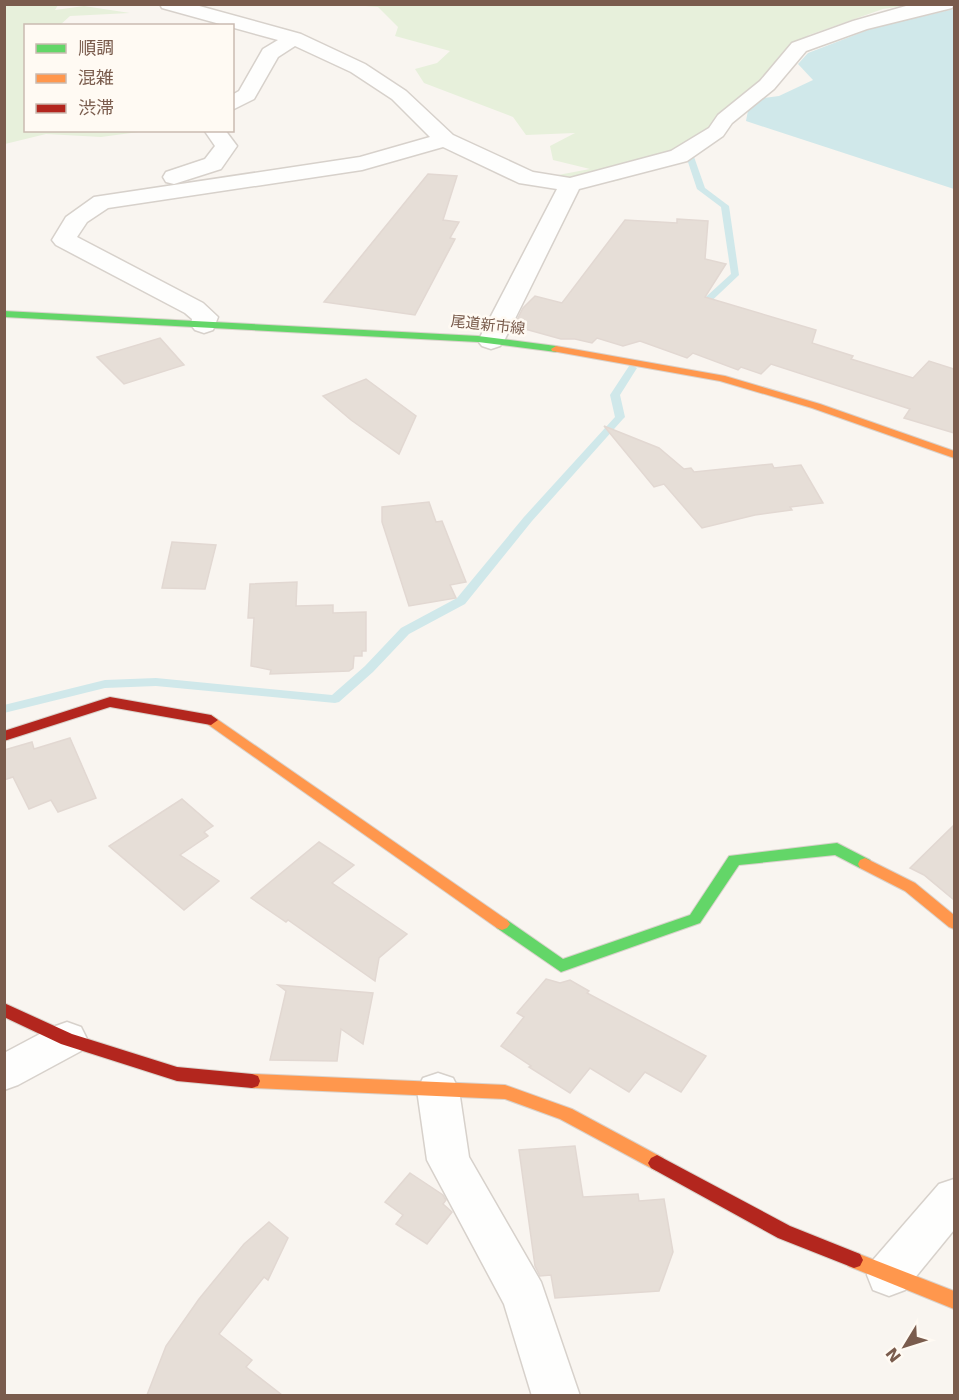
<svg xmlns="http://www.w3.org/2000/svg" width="959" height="1400" viewBox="0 0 959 1400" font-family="'DejaVu Sans','Noto Sans JP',sans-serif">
	<rect width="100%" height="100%" fill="#f9f5f0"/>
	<g fill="#e7f0db">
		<polygon points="4,5 58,5 55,10 84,6 130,13 70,16 60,25 26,26 26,130 146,131 101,137 46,134 5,144"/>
		<polygon points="352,5 909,5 883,9 809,35 775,62 748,97 703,136 668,154 632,165 621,180 588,186 558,175 590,169 553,160 550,146 575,133 526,135 513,117 424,83 415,69 437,63 450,51 395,36 398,27 378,7"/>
	</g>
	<polygon fill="#d0e8ea" points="954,9 954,189 746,121 750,100 779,96 813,80 798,64 808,53 873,28"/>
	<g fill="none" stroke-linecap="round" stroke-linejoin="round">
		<g fill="#d0e8ea" fill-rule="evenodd">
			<polygon points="695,145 702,147 693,154 705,188 729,206 739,275 702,310 699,311 694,308 696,306 731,274 721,207 697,189 685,153"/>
			<polygon points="632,365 637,368 620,395 625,417 623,419 532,521 465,604 409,634 373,672 339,702 335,703 156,686 105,688 4,713 4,705 105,680 156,678 332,695 365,666 401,628 457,598 524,517 615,417 610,395 629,366"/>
		</g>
	</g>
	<g fill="#e6ded7" stroke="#e2d8d2" stroke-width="1.5">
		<polygon points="428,174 457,176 443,220 459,222 450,238 455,239 415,315 324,302"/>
		<polygon points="677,219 708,221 705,259 726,264 705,297 816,330 812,343 853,356 851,359 913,378 929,361 954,369 954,433 904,418 910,409 771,364 761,374 741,367 738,370 693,353 687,358 640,341 623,346 597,338 592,343 575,339 561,339 514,326 523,308 535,296 562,303 625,220 677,223"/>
		<polygon points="160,338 184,365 124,384 97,357"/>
		<polygon points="366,379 416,416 399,454 351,420 323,396"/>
		<polygon points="604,426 659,448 684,469 691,468 694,472 772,464 774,468 801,465 823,503 790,507 792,510 755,515 702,528 664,484 654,487"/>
		<polygon points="429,502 436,522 442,521 466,582 450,585 456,598 409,606 382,522 382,507"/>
		<polygon points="172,542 216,545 205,589 162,588"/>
		<polygon points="297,582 296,606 333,605 333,613 366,612 366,651 362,651 362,656 354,656 353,668 349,671 270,674 271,670 251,666 254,618 248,618 250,584"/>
		<polygon points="70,738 96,798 58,812 51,800 29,809 13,777 4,780 4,750 32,742 34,749"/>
		<polygon points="182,799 213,826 204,832 208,836 180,855 219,881 184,910 109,846"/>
		<polygon points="954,825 954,900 924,875 910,868"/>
		<polygon points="319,842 354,865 332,883 407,934 379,958 375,981 288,920 286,922 251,898"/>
		<polygon points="546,979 560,983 570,980 589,991 587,993 706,1056 681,1092 645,1072 629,1092 590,1068 570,1093 529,1067 531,1066 501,1046 524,1017 517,1013"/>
		<polygon points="278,985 373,993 363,1044 341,1029 337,1061 270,1060 286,991"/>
		<polygon points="575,1146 583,1197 638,1194 639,1201 664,1199 673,1252 659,1291 555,1298 551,1275 540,1276 535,1266 519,1150"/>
		<polygon points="410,1173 443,1195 446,1200 443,1204 452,1212 427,1244 396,1224 403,1215 385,1202"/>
		<polygon points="269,1222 288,1238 268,1280 264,1277 219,1334 252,1360 246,1367 282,1395 147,1395 166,1346 199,1299 244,1244"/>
	</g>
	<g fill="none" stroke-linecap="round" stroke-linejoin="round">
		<defs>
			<g id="street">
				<polygon points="160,4 192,4 301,34 365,64 406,91 453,135 533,172 570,178 671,151 709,128 718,115 760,81 792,43 853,21 913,4 954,4 952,8 867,29 806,51 774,89 732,123 723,136 687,161 579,189 504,341 500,346 491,349 482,346 478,341 557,189 519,183 443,147 362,170 108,208 87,222 77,237 203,303 218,317 213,330 204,333 195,330 191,325 192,319 185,313 56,245 52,240 66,217 94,197 360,157 430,137 392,99 351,72 295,46 278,57 254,99 232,110 232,95 239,91 263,49 278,40 162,8"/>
				<polygon points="204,130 225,130 237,146 221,169 174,184 166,182 163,177 166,172 205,159 215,146"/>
				<polygon points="67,1022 81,1027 87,1039 81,1051 18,1085 4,1090 4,1053 53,1027"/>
				<polygon points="438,1073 453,1078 459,1090 469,1157 541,1282 580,1396 532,1396 504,1304 427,1160 417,1090 423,1078"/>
				<polygon points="954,1179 954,1230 905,1290 889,1296 873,1290 867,1275 873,1260 939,1184"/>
			</g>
			<g id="fast">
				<polygon points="4,311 478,336 556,346 561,349 556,352 478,342 4,317"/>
				<polygon points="837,843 870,860 872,864 870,868 860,868 835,855 739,865 700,923 561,972 497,928 494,924 497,920 502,918 507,920 563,959 690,915 729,856"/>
			</g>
			<g id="slow">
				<polygon points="556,346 725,376 820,404 954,451 954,458 812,408 720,381 552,351 551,349"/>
				<polygon points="211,715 507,920 510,924 507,928 502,930 497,928 206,723 204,720 206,717"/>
				<polygon points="865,858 915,883 954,915 954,929 949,927 905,891 860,868 858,864 860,860"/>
				<polygon points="252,1074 505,1085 572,1109 663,1158 666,1163 663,1168 657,1171 651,1168 560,1119 505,1099 252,1088 246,1086 244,1081 246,1076"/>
				<polygon points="854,1252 954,1291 954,1309 848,1266 845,1260 848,1254"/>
			</g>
			<g id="jam">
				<polygon points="110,697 211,715 218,720 211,725 110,707 4,741 4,731"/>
				<polygon points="4,1003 72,1034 177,1067 252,1074 258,1076 260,1081 258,1086 252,1088 177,1081 61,1044 4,1017"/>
				<polygon points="657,1155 790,1226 860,1254 863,1260 860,1266 854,1268 778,1238 651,1168 648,1163 651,1158"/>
			</g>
		</defs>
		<use href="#street" stroke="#d7d1cb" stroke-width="3"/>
		<use href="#fast" stroke="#d9d2cb" stroke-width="2"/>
		<use href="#slow" stroke="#d9d2cb" stroke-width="2"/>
		<use href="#jam" stroke="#d9d2cb" stroke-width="2"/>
		<use href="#street" fill="#fefefd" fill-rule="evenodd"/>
		<use href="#fast" fill="#63d668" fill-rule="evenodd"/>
		<use href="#slow" fill="#ff974d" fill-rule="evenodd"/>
		<use href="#jam" fill="#b3261e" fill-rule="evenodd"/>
	</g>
	<g text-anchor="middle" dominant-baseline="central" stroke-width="5" stroke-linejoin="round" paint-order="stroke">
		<g font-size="15" fill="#7a5c4d" stroke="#fffaf3">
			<text transform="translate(488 325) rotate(6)">尾道新市線</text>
		</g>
	</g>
	<rect width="959" height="1400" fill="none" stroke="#7a5c4d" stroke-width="12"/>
	<rect x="24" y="24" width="210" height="108" fill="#fffaf3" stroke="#cabbb1" stroke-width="1.5"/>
	<rect x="36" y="44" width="30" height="9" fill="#63d668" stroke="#cabbb1" stroke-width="1.5"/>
	<text x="78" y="54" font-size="18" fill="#7a5c4d">順調</text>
	<rect x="36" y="74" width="30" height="9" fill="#ff974d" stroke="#cabbb1" stroke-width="1.5"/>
	<text x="78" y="84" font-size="18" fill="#7a5c4d">混雑</text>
	<rect x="36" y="104" width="30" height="9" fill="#b3261e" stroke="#cabbb1" stroke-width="1.5"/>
	<text x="78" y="114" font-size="18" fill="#7a5c4d">渋滞</text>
	<g transform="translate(905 1346) rotate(232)" stroke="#fffaf3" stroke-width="4.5" paint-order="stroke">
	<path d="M0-4.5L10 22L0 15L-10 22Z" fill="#7a5c4d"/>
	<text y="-9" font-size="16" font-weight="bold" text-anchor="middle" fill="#7a5c4d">N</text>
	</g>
</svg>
